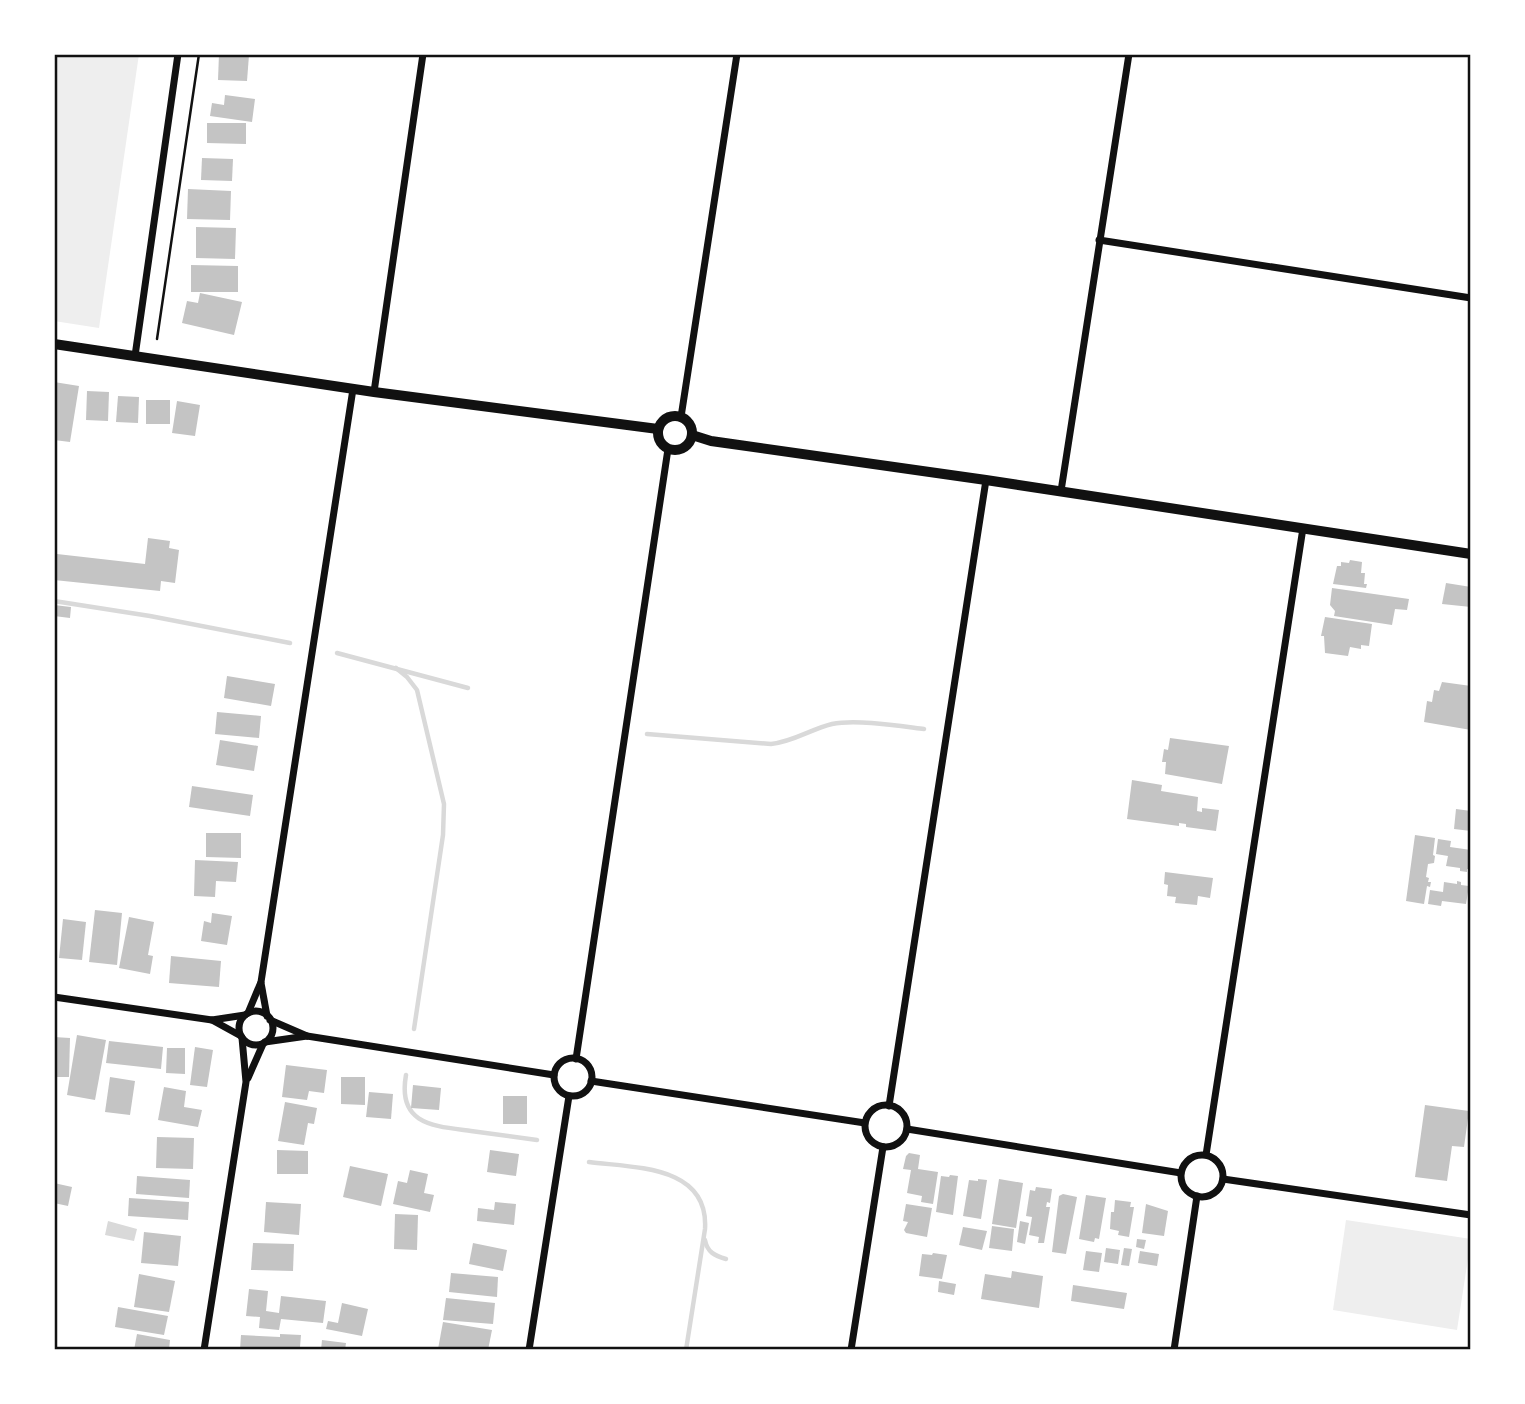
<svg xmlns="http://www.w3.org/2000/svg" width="1525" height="1404" viewBox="0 0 1525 1404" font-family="Raleway,sans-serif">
	<rect width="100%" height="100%" fill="#fff"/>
	<g fill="#eee">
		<polygon points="54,54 139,54 99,328 54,321"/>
		<polygon points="1346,1220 1471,1239 1457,1330 1333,1310"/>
	</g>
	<polygon fill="#d9d9d9" points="108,1221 137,1229 134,1241 105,1235"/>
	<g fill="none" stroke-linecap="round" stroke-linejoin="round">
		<g stroke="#d9d9d9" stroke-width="4.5">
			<polyline points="54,601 150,616 290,643"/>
			<polyline points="337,653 468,688"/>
			<polyline points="396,668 407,677 417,690 444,804 443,835 414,1029"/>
			<path d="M647,734L771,744C793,742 811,729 832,724C856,719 900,726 924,729"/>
			<path d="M406,1075C397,1125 434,1126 471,1131C493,1134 515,1137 537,1140"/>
			<path d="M589,1162C635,1168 709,1165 705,1229L686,1350"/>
			<path d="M705,1240C707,1252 715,1256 726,1259"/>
		</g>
	</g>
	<g fill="#c4c4c4">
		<polygon points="219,54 249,55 247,81 218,80"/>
		<polygon points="225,95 255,99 252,122 210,116 212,103 224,105"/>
		<polygon points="207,123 246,123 246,144 207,143"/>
		<polygon points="202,158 233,159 232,181 201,180"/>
		<polygon points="188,189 231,191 230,220 187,219"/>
		<polygon points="196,227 236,228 235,259 196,258"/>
		<polygon points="191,265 238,266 238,292 191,292"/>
		<polygon points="200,293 242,302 234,335 182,323 187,301 198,303"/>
		<polygon points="54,382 79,386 70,442 54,440"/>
		<polygon points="87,391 109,392 108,421 86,420"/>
		<polygon points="118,396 139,397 138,423 116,422"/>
		<rect x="146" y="400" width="24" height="24"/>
		<polygon points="177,401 200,405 195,436 172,433"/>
		<polygon points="148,538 170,541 169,548 179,550 175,583 161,581 160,591 54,580 57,554 145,564"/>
		<polygon points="1350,560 1362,562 1361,573 1365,573 1364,584 1367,584 1366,588 1333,584 1337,566 1341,566 1341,562 1349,563"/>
		<polygon points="1446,583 1471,587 1471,607 1442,604"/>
		<polygon points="1332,588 1409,599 1407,610 1395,609 1392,625 1334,616 1335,611 1330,605"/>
		<polygon points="54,605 71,607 70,618 54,616"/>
		<polygon points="1325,617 1372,624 1369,646 1361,645 1361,649 1350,647 1348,656 1325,653 1324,636 1321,636"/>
		<polygon points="227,676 275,684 271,706 224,698"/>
		<polygon points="1442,682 1471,686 1471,730 1424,722 1427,701 1432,702 1434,690 1439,691"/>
		<polygon points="217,712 261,716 259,738 215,734"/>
		<polygon points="1170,738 1229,746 1222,784 1165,774 1166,762 1162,762 1164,749 1168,750"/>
		<polygon points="220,740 258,746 254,771 216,765"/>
		<polygon points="1132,780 1162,785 1161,791 1198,797 1197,811 1202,812 1202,808 1219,810 1216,831 1186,827 1186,824 1179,823 1179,826 1127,819"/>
		<polygon points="192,786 253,795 250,816 189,807"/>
		<polygon points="1456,809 1471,811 1471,831 1454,829"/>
		<polygon points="206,833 241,833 241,858 206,857"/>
		<polygon points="1415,835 1435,838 1433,855 1435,856 1434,863 1428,864 1426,877 1429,878 1428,882 1431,882 1430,887 1427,886 1424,904 1406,901"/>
		<polygon points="1438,839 1451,841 1450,847 1471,850 1471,869 1467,869 1467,872 1460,871 1460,868 1446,866 1448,856 1436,854"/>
		<polygon points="195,860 238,862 236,882 216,881 215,897 194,896"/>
		<polygon points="1165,872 1213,878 1210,898 1198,896 1197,905 1175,903 1176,897 1167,896 1168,885 1164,884"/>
		<polygon points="1457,881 1461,882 1461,885 1469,886 1466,904 1442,901 1441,906 1428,904 1430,890 1443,892 1444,882 1457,884"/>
		<polygon points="95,910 122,913 117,965 89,962"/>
		<polygon points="212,913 232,916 227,945 201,941 204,921 211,923"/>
		<polygon points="129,917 154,922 148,955 153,956 150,974 119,968"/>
		<polygon points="63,919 86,922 82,960 59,958"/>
		<polygon points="171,956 221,961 219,987 169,983"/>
		<polygon points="77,1035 106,1040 95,1100 67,1095"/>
		<polygon points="54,1037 70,1038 69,1077 54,1077"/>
		<polygon points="109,1041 163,1047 161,1069 106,1063"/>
		<polygon points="195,1047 213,1050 207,1087 190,1085"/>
		<polygon points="167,1048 185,1048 185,1074 166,1073"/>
		<polygon points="286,1065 327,1070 324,1093 309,1091 307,1100 282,1097"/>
		<polygon points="110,1077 135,1081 130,1115 105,1112"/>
		<polygon points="341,1077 365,1077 365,1105 341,1104"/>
		<polygon points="413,1085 441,1088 439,1110 411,1108"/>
		<polygon points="164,1087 186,1091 184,1107 202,1110 198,1127 158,1120"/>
		<polygon points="369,1092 393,1094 391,1119 366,1117"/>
		<rect x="503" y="1096" width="24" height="28"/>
		<polygon points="285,1102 317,1108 314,1124 308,1123 304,1145 278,1141"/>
		<polygon points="1425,1105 1469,1111 1464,1147 1452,1146 1447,1181 1415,1177"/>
		<polygon points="157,1137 194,1138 193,1169 156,1168"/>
		<polygon points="277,1150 308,1151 308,1174 277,1174"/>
		<polygon points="490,1150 519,1154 516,1176 487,1172"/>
		<polygon points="909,1153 920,1155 918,1169 938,1172 933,1204 921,1202 922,1196 907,1193 911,1170 903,1169 906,1156"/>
		<polygon points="350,1166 388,1174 381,1206 343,1197"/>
		<polygon points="410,1170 428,1174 424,1193 434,1195 430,1212 393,1204 398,1181 407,1183"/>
		<polygon points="950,1175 958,1176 953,1215 936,1212 941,1176 949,1177"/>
		<polygon points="137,1176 190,1180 189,1198 136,1194"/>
		<polygon points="978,1179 987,1180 981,1219 963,1216 969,1180 978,1181"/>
		<polygon points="999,1179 1023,1183 1016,1228 992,1224"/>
		<polygon points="54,1183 72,1187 68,1206 54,1203"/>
		<polygon points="1036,1187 1052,1189 1050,1203 1047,1202 1046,1207 1050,1207 1044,1243 1038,1243 1039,1237 1029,1235 1032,1217 1026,1216 1030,1190 1035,1191"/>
		<polygon points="1063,1194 1077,1197 1066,1254 1052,1252 1059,1196"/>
		<polygon points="1086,1195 1106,1198 1099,1239 1095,1238 1094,1242 1079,1239"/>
		<polygon points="129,1198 189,1202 188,1220 128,1216"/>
		<polygon points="1115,1200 1131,1202 1130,1207 1134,1207 1129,1237 1118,1235 1119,1231 1110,1229 1111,1212 1114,1212"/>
		<polygon points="266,1202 301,1204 299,1235 264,1232"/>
		<polygon points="495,1202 516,1204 514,1225 477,1221 478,1208 494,1210"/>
		<polygon points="906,1204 932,1208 927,1237 906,1233 904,1230 908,1222 903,1221"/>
		<polygon points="1146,1204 1168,1211 1164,1236 1142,1233"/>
		<polygon points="395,1214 418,1215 417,1250 394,1249"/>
		<polygon points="1020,1221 1029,1223 1025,1244 1017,1242"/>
		<polygon points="992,1226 1014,1229 1012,1251 989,1248"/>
		<polygon points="963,1227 987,1231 982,1250 959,1245"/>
		<polygon points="144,1232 181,1236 178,1266 141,1263"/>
		<polygon points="1137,1239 1146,1240 1144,1249 1136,1247"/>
		<polygon points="253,1243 294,1244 293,1271 251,1270"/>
		<polygon points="473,1243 507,1250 503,1271 469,1264"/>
		<polygon points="1106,1248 1120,1250 1118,1264 1104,1262"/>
		<polygon points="1124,1248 1132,1249 1129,1266 1121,1265"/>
		<polygon points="1086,1251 1102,1253 1099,1272 1083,1270"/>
		<polygon points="1140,1251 1159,1254 1157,1266 1138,1263"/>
		<polygon points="933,1253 947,1255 942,1279 919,1276 922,1254 932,1255"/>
		<polygon points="1012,1271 1043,1276 1039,1308 981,1299 985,1274 1011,1278"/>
		<polygon points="451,1273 498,1277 497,1297 449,1292"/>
		<polygon points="139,1274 175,1281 169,1312 134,1307"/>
		<polygon points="939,1281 956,1284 954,1295 938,1292"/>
		<polygon points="1073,1285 1127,1293 1124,1309 1071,1301"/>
		<polygon points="249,1289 268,1291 266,1311 279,1313 281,1296 326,1301 323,1323 281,1319 279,1330 259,1328 260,1317 246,1316"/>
		<polygon points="446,1298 495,1303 493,1324 443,1320"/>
		<polygon points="342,1303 368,1309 362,1336 326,1329 328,1321 338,1323"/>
		<polygon points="118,1307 168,1316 164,1335 115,1327"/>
		<polygon points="443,1322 492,1330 488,1350 438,1349"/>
		<polygon points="137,1334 170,1340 169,1350 134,1350"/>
		<polygon points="280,1334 301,1335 300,1347 293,1347 293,1350 240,1350 241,1335 280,1337"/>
		<polygon points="322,1340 346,1343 345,1350 321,1350"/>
	</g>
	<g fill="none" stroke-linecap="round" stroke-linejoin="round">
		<polyline stroke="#111" stroke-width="2.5" points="157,339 199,54"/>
		<g stroke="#111" stroke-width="7">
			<polyline points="1099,240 1471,298"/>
			<polyline points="135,356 178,54"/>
			<polyline points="374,392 423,54"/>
			<polyline points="681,417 737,54"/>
			<polyline points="1061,491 1129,54"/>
			<polyline points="261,983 267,1016"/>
			<polyline points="54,997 212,1020 241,1036"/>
			<circle cx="256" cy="1028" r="17"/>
			<polyline points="248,1013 261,982 353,389"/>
			<polyline points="212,1020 245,1015"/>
			<polyline points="270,1020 307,1036"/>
			<polyline points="265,1042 307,1036 554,1075"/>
			<circle cx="573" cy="1077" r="19"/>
			<polyline points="576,1059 668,449"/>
			<polyline points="248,1078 263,1044"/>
			<polyline points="591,1081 865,1123"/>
			<circle cx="886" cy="1126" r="21"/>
			<polyline points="889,1106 986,480"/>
			<polyline points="907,1129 1181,1173"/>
			<polyline points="1206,1155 1303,528"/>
			<circle cx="1202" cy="1176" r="21"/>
			<polyline points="1223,1179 1471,1215"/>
			<polyline points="204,1350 246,1082 242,1038"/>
			<polyline points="529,1350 569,1096"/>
			<polyline points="851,1350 883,1147"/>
			<polyline points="1174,1350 1197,1196"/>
		</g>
		<g stroke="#111" stroke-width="10">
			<polyline points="54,344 374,392 658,429"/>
			<circle cx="675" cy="433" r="17"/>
			<polyline points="692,435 711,441 986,480 1471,554"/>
		</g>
	</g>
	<rect width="1525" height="1404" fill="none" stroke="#ffffff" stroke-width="112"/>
	<rect x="56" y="56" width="1413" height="1292" fill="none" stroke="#111" stroke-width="2.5"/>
</svg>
